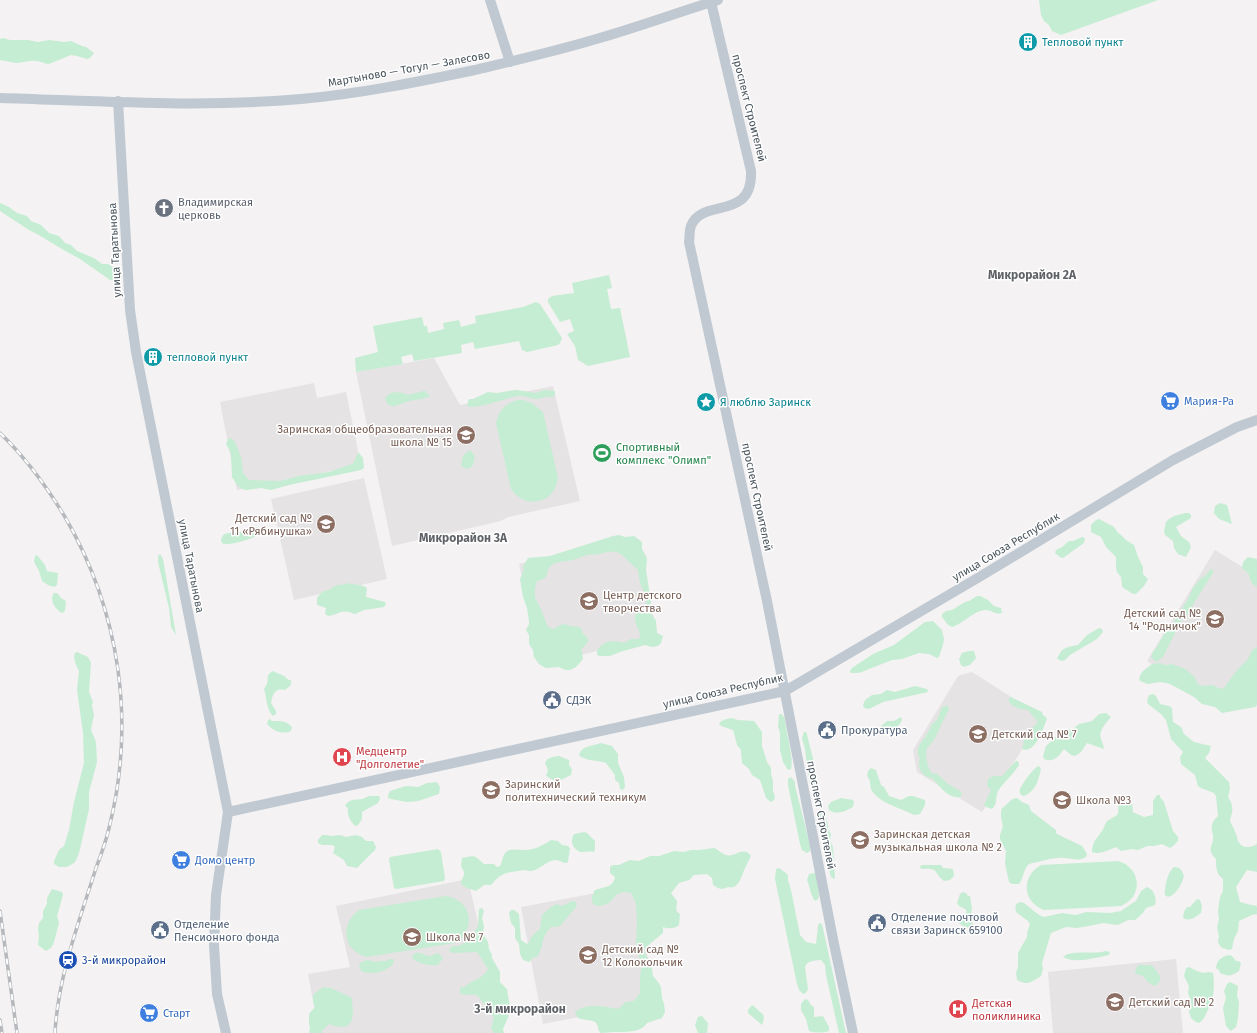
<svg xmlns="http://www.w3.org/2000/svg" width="1257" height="1033" viewBox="0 0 1257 1033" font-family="'Fira Sans',sans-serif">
	<rect width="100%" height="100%" fill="#f4f2f2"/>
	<g fill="#e5e3e4">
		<polygon points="434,358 460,405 553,386 580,501 508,517 501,521 392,546 356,372"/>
		<polygon points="314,383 317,398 346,392 361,465 237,490 220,402"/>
		<polygon points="364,478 387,579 294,600 271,499"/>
		<polygon points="636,537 658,637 541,664 519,564"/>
		<polygon points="1215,550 1257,576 1257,662 1227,711 1147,661"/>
		<polygon points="972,672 1043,717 982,812 917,772 913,750 958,676"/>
		<polygon points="468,879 503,1033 319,1033 308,974 350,967 336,906"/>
		<polygon points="634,886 656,1002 543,1024 521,907"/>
		<polygon points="1176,959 1183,1033 1053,1033 1048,972"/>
	</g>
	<g fill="#c5edd3">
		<polygon points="1039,0 1158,0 1061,35 1052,31 1049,25 1044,21 1041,15"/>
		<path d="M3,38L10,40H28L38,42L49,40L64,42L71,41L82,46L86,47L94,53L90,58L87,59L77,56L71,55L49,64C44,64 41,61 36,61C30,60 23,63 16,63C11,62 5,61 0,60V39Z"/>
		<polygon points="0,203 9,207 17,213 27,216 31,221 41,225 49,233 59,236 65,243 71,245 77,251 94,258 102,264 108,264 113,267 119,274 117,281 110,280 80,259 62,249 37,234 29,230 0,211"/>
		<polygon points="609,275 612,288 607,289 611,309 620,308 630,357 588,366 578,360 575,346 567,334 574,331 570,319 560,322 548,302 548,299 552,296 574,293 572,283"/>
		<polygon points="536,302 540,304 562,338 560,343 558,345 527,352 522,350 519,341 475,349 473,342 461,345 462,353 414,361 412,354 401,357 403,364 356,372 355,358 378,352 373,326 422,317 424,326 427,326 428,333 444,329 443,323 459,320 461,327 476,323 475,316 523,307"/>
		<path d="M515,390C522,391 528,391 535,393L545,390L555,391V395L552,397C546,396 542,399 536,399C530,399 524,395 518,396C501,399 486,407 469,407L467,405L469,399H473L488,392L497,393Z"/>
		<path d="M423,391H426L427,394L431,395C423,400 418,399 410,401C404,402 396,407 391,406C387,405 386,401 385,398C391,390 400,392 408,395C414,393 418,393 423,391Z"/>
		<path d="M518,400H523L532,403L543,412L558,478C555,504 525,510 511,489L496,423C498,411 506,403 518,400Z"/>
		<path d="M231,438L235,442L241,457L243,473L249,480L280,481L292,478L298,476L329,472L352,464C356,461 355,456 359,453L363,458L364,468L361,470L289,485L271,490L261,488L246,490L242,489L237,485L232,477L231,453L226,444L228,439Z"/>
		<path d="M468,451H471L475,456L473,465L470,468C466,469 464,469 461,465L463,456Z"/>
		<polygon points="1220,503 1227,505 1232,524 1219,519 1214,513 1215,506"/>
		<polygon points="1185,513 1189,513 1191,515 1191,518 1176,527 1181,536 1189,542 1191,547 1186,557 1178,554 1174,548 1173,541 1165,535 1164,531 1166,522 1169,519 1174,516"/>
		<polygon points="1099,519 1114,527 1118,533 1120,534 1126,540 1134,545 1138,557 1143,567 1143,574 1148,579 1144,586 1136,594 1133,594 1122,587 1121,577 1117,572 1116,568 1116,557 1106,547 1101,537 1091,532 1091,525 1096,520"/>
		<path d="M256,527L261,528L263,530L262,533C255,538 229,547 222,543L221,540L223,535C228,532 234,533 240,532C245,532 251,529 256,527Z"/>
		<path d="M619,535L625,537L634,536L642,542V549L647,558L646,570L651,602L650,612L656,621L657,633L663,636L661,643L658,646L652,647L645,645L620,652L610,656H600L597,655V651C603,640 613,640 624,643L631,639H638L640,638C641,627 631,624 637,610L640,609L642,611L645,610L647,596C641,588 639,581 638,570C635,567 632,565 629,562C618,550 615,550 599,554C595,555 591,554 587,555C583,556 579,558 576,559C568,562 559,560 552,565C543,570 553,578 537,581L535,588V598L540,607L548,627L554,629C562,624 561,623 570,626C574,627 577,626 581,628L583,634L588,638V642L581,650L582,652L583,659L576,667L570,670H565L559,667L546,668L542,666L539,664L534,657L533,650L529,644V635L526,630L529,624V621L527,608L523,597L520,579L524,570L523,567L528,558L550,556L613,536Z"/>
		<polygon points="1082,537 1085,538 1084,543 1063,558 1060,557 1055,553 1056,550 1062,547 1069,541 1073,541"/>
		<polygon points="160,554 163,559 176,635 171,627 169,608 158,562 158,556"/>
		<polygon points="37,555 45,565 47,571 58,573 57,585 54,587 48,585 42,581 39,571 34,562 35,556"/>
		<path d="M1248,557L1257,559V587C1251,583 1250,581 1249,574L1242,568L1243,562Z"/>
		<polygon points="1211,569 1214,571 1212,574 1188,613 1180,623 1164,655 1162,658 1156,662 1151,657 1153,652 1157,647 1164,634 1172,626 1177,616 1187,601 1193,588 1201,578 1204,577"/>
		<path d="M348,583C354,585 362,584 367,588L366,597L385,602L386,604L384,607C378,608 371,609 364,610C361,611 358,613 355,614C339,608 342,614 328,616L325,614L326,608L317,605V598C320,594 323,590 329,590C338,582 339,587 348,583Z"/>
		<path d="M54,593H57L61,598L66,601L65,611L62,613C55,609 49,600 54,593Z"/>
		<path d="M977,596H980L988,600L994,606L1001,608L1002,613C995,615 991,609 984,610C972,612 963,624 952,627L948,625L942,617V614L946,611L952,610L965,602L969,601Z"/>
		<polygon points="933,621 942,630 944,639 943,645 939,657 937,658 929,654 919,653 902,659 892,660 859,673 851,673 850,671 852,668 873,654 894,645 925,622"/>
		<polygon points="1099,628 1102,629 1103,632 1097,639 1070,655 1065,660 1062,661 1059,660 1057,658 1062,650 1068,647 1078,645 1087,635"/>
		<polygon points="1257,646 1257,705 1255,707 1222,713 1215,707 1202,704 1194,697 1170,684 1160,682 1148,684 1140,681 1139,678 1142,672 1152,664 1159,663 1166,665 1172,664 1185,669 1194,676 1198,684 1201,686 1212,685 1221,689 1224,688 1237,670 1248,659 1251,652"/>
		<polygon points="969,651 974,651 976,658 970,665 964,667 961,665 959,659 962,653"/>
		<polygon points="77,652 88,657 91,663 89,692 93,702 92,705 94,715 91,730 96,742 97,762 92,781 89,792 89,809 80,849 78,856 75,862 69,866 66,867 59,867 54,864 54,861 59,850 64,846 69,830 74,802 84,763 83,733 77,690 79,671 76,665 74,657 75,653"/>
		<path d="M273,671C276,673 281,674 284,676C287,678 287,680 291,680V685L285,690C275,688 273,693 271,703L276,711V714L273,716C266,709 267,698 264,689C265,687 266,686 267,684C269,678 265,675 273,671Z"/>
		<polygon points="915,686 927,689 928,692 883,702 869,709 864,708 863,705 865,700 872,695 881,694 887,690 895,692"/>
		<path d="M1153,694L1156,696L1160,704L1169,706L1172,708L1173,722L1181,727L1184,734L1194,742L1211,746L1209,753L1205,758L1229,782L1230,789L1228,797C1234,806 1233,810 1230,820C1231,825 1234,827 1235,832C1237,835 1237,838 1238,841C1242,849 1251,848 1257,844V872L1247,870L1236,887L1240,902L1247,904L1257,906V914L1252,915L1239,921L1238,931L1234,939L1232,949L1229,950L1222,948L1220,946L1218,942L1219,936L1217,927L1219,920L1218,910L1220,897L1223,891V879C1216,874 1216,867 1216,859C1206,848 1213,848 1213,838C1214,835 1212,833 1212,831C1211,824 1213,821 1218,816L1216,796L1214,793L1201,788L1198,786L1195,775L1181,764L1180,757L1183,752L1171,739L1166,720L1161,714L1148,704L1147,701L1149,695Z"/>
		<path d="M1011,697L1042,712L1043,715L1047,718C1043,729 1038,747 1026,750L1022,749L1025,736L1038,722L1028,710L1020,709L1011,705L1008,699Z"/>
		<path d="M945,706H948L949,709L934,740L927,748C925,757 927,764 931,773L937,774L948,784L960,791L962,794L960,797C949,799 940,787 934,780C930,776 932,779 928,777C921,775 917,765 920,758L918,756V749L920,744L926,736L932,724L937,720L942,707Z"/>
		<path d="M1106,713L1111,717C1106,723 1098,731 1101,739C1102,742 1103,744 1104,749L1087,743L1081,752L1075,756L1071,755L1064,749C1059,756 1054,763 1044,759L1043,756L1046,746L1056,737L1062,736L1069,729L1072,730L1079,724L1092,721L1099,714Z"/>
		<path d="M779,714H782L785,719C786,732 794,757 791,769L788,770L783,762L780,750V733L778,727Z"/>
		<polygon points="901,717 902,720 900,724 887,735 882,735 880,729 881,726 887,721 894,721"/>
		<path d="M732,718L738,720L754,721L762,732V746L767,762L771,768V774L773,781V791L775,797L774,800L771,802L766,798L760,780L752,775L749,769L742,763L741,750L737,745L734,733L733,730L721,726L719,724C722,719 727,719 732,718Z"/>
		<path d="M270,719L272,721C279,721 286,720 292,727L291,731C282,735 273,731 267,724L268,720Z"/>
		<path d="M804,732H806L807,734C811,755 820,775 816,797L813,796L808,774L805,749L802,738Z"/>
		<path d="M601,743L612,746L618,754V763L624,777L625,787L623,790L620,789L619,783L615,780V775L606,763C598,760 584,761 579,755C581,746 592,746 601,743Z"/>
		<path d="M559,756L569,760V765L572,769L571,775C566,777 559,782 555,781C553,781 549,777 546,776L548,770L545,763C547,757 553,757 559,756Z"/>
		<path d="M1016,761H1018L1019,765C1013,775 1004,782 998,791C995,797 998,804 992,809L986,807L984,805L991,790L987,785L988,779L993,776H1002Z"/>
		<path d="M1039,766L1041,769C1038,781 1036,791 1024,796L1021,795C1020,792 1019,792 1020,789C1023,783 1033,768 1039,766Z"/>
		<path d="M871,768L876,770L881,785L884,787L889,796L901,800L909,796H913L925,800V805L920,814L914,815C901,808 881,804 872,791C869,786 872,781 867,776L868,771Z"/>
		<polygon points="791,777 795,782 795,786 810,845 810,851 807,853 802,850 800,844 788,785 788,779"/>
		<polygon points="437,782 440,787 439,794 418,801 407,802 391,799 388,798 388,795 390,791 393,790 406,786 418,787 427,783"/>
		<path d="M1125,795H1128C1133,799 1132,806 1133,812L1144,817L1153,815V801L1157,795H1160V797L1164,802L1173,831L1178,837V841L1173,846L1170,848L1162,844L1154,846H1147L1138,850L1132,849L1121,851L1116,847C1108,850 1100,855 1092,852V849L1094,842L1102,831L1107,821L1117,815L1118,813L1119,801Z"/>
		<path d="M370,796H379L380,799L378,803L362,812V819L358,825L355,826C350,821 347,815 348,808L345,806C349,798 356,800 363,799C364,798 369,796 370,796Z"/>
		<path d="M841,798L853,800L854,802L853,807C845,811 837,816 829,810L828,806L831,802Z"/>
		<path d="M1017,798L1022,802L1029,805L1031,811L1056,830V833L1059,835L1082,846L1087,854L1086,857C1078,862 1072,858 1064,858C1054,857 1039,862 1029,864C1023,869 1024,878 1019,884H1012L1009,882L1005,863L1006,851L1000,839V835L1003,826C1001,819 1000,814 1002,808C1008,805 1009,799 1017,798Z"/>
		<polygon points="821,809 823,810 828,824 828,829 831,834 830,841 833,847 835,878 834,879 831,877 830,874 829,857 827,854 826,844 822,835 821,820 819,816 819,813"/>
		<path d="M584,832L587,833L595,841V849L594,852C589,851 586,852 581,852C576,851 571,845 572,840C572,838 573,836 574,834Z"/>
		<polygon points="322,835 325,835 331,836 340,835 346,837 356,835 362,837 366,841 373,841 376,847 375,850 357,868 347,866 344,860 333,853 335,847 332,845 322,845 318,843 318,840"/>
		<path d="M551,840L558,841L562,845L568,846L570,848L568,861L567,863C564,863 560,861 557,860C545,859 538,875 525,870C507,873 503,871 491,885H484L476,891L467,888L462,885L461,882L464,875V872L461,866L462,858L472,856L476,857L484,864H494L497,867L500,866C503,861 502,856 506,852C510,848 520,850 525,850C534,850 544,845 551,840Z"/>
		<path d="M714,848C719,850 722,854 726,855C735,858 743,845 751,856C749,860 748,862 746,866C742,873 740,890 728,887C723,890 718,889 713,885L712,878L707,874L694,875L689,880L679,883L671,893L677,901C677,907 674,910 680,914L679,925C675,929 668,929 663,927V933L652,942L644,950L645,954L651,962L653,976L658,982L661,987L662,998L664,1004L665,1012L662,1018L647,1023C641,1033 625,1032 613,1032C610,1032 604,1033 601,1033C597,1031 599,1025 595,1022C590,1019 582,1021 577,1017L575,1012C587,1002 605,1007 618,1009L626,1002L634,1001L640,993V976L642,964L637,952L636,941L637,923L636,904L631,893C627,892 621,892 618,894C615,895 613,899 611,901C606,905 598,908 593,904C591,899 592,895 595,890C603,887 613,888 615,877L610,873V867L613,865H619L630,860L639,861L650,856H659L674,851L684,852L691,850H699Z"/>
		<polygon points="438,849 441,852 445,878 444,881 396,889 394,888 389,860 390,857"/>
		<path d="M1118,861C1142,868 1143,897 1121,906L1044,910C1022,902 1021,876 1041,865Z"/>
		<path d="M923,865H941L943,868L953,869L954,876L950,880L944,881C932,872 941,868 921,869L920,866Z"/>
		<path d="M1174,867C1181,867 1182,871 1184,876C1182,884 1176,895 1168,897L1165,895C1164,888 1168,871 1174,867Z"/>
		<path d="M779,868L786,873L788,876V880L791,890L800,935L806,942L816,944L818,926L819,923L822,924L846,1033H839L826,975L825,965L821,960C814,961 808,960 805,967L808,989L806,993L803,994L799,990L797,984L775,879L776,869Z"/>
		<path d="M815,873L817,875L819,896L818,899L815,901C810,894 810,887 807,880L809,874Z"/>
		<path d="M1147,887C1154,890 1157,898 1155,905L1146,908L1143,913L1135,920H1128L1118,925L1103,923L1089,926L1077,928L1066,927L1051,933L1042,963L1043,969L1041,976C1031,982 1028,986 1017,980L1016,973L1018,967V953L1027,937V933L1030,924L1028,921L1016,912C1014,906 1017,900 1024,903L1039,915L1044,917L1062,913L1076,915L1086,912L1110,913L1121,911L1134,902L1136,901L1141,891Z"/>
		<polygon points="52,889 62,892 63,895 57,916 59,923 54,942 51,948 46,951 38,945 39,936 38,929 39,923 43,918 43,911 47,904 47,898"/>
		<path d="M963,892L966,893L968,896H970L972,909L971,913C975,925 972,934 959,923L960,917L965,914L967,911L965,909L959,906L957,903L960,894Z"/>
		<path d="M446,896C472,900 477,930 455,943L367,957C343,951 339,925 359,910Z"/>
		<path d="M1197,899L1200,900L1202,906L1201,913C1195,917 1191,922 1183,918L1184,912L1187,907H1190Z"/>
		<path d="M572,901H575L577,904L576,907L561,925L557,927H551C540,938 545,945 537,957H534L529,962L523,960L520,954L519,944L515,938V928L511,923L509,913L511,910H514L519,914L521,940L527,944L529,942L532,936L540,929L542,915L551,907L557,904L562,906Z"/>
		<path d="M482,908L484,911L482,918L484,926L483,934L488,942L489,949L492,955V958L500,972V982L507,989L510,1007L509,1015L503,1029L504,1033H494L491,1028L494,1017L478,996C472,993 466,997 460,993V990L461,987H464C472,980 483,979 488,969L477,952L452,953L449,951L450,948L453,946H459L470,939L478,926L479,909Z"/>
		<path d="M1106,951L1110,952L1109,955C1095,958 1075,964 1063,957C1071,949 1095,955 1106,951Z"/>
		<path d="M415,953C421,952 423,954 428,956C431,956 435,954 438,953L443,958L438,965C430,966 419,964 412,958L413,955Z"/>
		<path d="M1229,955L1232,956L1236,961H1239L1241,964L1239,971C1231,976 1229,977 1220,973L1219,970L1216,968C1217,960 1221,957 1229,955Z"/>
		<path d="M390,959H393L394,962C388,972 373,975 362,972L359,966L360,963L367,960L376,962L379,961H386Z"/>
		<path d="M1138,965H1152C1157,973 1166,978 1155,986C1150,984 1146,981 1143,976L1136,974L1135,971Z"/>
		<path d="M1189,967C1194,970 1198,971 1203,973L1209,972L1213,973C1215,986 1214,998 1208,1010C1205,1015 1205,1019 1199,1023L1196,1022L1191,1018L1189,1012L1191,1002L1188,993L1189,986L1184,976L1186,968Z"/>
		<polygon points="1230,982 1238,986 1237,996 1239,1002 1238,1018 1236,1027 1231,1031 1226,1026 1223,1008 1226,998 1224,991 1227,984"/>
		<path d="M323,987C326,988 330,987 333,989C339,992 346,995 352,998C352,1007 357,1026 342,1027C338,1027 333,1025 329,1024L321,1032L324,1033H309L310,1027L309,1024V1014L315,1007L313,1002V995Z"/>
		<path d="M805,999L808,1000L811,1005L814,1007V1017L823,1016L829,1027V1031C823,1033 815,1033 809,1031L806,1019L801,1010V1004Z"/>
		<path d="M752,1005C757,1008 758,1011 763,1014L764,1018L762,1025L748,1013V1010Z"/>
		<polygon points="702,1016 708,1023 707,1033 698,1033 695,1025 698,1017"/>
	</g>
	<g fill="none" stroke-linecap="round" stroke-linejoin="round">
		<g stroke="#c0c9d2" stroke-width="10">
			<polyline points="490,0 510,62"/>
			<path d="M711,2L751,171C753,222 702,197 691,226C689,231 690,237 689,242L767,601L834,944L853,1033"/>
			<path d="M0,98C100,101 201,108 301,99C359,94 417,82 475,70C517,60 561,50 603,37C641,26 679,12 718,0"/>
			<polyline points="118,101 130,310 136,352 228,812 216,895 214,945 217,994 226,1033"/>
			<polyline points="228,812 785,691 981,576 1173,460 1237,427 1257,420"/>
		</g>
		<defs>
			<g id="rail">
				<path d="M0,433C26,458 47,487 65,517C120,612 136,722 109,828C106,841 101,855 96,868C79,922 58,976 55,1033"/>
				<polyline points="0,911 17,1033"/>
				<polyline points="0,1020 2,1033"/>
			</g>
		</defs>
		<use href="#rail" stroke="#b5b8bc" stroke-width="3.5"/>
		<use href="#rail" stroke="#fff" stroke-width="2" stroke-dasharray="6" stroke-linecap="butt"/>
	</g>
	<defs>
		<symbol id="building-disc" viewBox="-11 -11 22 22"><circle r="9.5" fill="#0f9aa8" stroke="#fff"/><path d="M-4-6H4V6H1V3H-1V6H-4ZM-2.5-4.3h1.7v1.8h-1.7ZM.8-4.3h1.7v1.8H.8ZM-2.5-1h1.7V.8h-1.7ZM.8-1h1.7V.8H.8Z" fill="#fff"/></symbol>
		<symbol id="church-disc" viewBox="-11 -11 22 22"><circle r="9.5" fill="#6b7280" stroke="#fff"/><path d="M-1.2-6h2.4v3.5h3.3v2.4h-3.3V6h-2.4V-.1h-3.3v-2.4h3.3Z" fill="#fff"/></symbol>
		<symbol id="supermarket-disc" viewBox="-11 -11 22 22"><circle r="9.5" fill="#3f7fe0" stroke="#fff"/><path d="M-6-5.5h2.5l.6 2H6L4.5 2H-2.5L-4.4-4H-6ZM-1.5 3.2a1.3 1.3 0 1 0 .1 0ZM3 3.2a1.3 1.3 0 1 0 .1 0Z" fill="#fff"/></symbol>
		<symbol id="sight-disc" viewBox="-11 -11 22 22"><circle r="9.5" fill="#0f9aa8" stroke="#fff"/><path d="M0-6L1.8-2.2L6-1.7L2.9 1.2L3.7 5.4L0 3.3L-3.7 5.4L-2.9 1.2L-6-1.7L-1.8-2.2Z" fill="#fff"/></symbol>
		<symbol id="school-disc" viewBox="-11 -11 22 22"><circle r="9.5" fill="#8d6e63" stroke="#fff"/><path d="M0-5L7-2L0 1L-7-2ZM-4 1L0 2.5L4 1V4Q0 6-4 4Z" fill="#fff"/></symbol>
		<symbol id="stadium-disc" viewBox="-11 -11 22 22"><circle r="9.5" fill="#2e9e5b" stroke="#fff"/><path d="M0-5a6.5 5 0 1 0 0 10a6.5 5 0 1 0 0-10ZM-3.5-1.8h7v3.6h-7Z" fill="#fff"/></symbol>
		<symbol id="civic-disc" viewBox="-11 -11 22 22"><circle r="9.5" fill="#5c6f8a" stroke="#fff"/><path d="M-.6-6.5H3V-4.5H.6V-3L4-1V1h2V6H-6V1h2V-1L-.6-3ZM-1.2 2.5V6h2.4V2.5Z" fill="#fff"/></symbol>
		<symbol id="hospital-disc" viewBox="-11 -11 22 22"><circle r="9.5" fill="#e0444e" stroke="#fff"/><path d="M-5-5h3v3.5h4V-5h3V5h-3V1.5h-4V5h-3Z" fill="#fff"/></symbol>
		<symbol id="university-disc" viewBox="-11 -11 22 22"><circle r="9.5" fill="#8d6e63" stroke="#fff"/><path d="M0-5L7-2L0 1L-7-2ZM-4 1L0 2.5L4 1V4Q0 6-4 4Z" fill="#fff"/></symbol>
		<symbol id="station-disc" viewBox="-11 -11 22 22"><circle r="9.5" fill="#1a4fb4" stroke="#fff"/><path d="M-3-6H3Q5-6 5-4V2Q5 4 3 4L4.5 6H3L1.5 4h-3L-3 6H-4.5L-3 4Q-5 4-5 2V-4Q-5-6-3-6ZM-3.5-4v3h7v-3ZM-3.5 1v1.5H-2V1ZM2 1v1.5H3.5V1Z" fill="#fff"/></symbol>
	</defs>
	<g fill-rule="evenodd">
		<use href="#building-disc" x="1017" y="31" width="22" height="22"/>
		<use href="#church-disc" x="153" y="197" width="22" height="22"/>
		<use href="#building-disc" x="142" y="346" width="22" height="22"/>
		<use href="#supermarket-disc" x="1159" y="390" width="22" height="22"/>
		<use href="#sight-disc" x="695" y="391" width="22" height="22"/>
		<use href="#school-disc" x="455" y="424" width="22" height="22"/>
		<use href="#stadium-disc" x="591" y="442" width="22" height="22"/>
		<use href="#school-disc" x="315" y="513" width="22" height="22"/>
		<use href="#school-disc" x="578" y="590" width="22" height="22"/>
		<use href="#school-disc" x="1204" y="608" width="22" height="22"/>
		<use href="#civic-disc" x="541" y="689" width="22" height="22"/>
		<use href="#civic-disc" x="816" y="719" width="22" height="22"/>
		<use href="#school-disc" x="967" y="723" width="22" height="22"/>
		<use href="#hospital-disc" x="331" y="746" width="22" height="22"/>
		<use href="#university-disc" x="480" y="779" width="22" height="22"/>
		<use href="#school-disc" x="1051" y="789" width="22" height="22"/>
		<use href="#school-disc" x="849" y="829" width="22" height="22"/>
		<use href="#supermarket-disc" x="170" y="849" width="22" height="22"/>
		<use href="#civic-disc" x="866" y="912" width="22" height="22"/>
		<use href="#civic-disc" x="149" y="919" width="22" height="22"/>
		<use href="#school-disc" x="401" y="926" width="22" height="22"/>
		<use href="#school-disc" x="577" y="944" width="22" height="22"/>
		<use href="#station-disc" x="57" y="949" width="22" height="22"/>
		<use href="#school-disc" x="1104" y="991" width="22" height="22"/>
		<use href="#hospital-disc" x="947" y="998" width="22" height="22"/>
		<use href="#supermarket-disc" x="138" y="1002" width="22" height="22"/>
	</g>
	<g text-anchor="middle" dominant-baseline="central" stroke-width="3" stroke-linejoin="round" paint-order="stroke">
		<g font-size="11" fill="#0d838f" stroke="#fff" text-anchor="start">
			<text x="1042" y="42">Тепловой пункт</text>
			<text x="167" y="357">тепловой пункт</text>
			<text x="720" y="402">Я люблю Заринск</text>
		</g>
		<g font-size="11" fill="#4b565e" stroke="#fff">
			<text transform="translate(409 69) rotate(-10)">Мартыново — Тогул — Залесово</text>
			<text transform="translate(749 108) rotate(76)">проспект Строителей</text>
			<text transform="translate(115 250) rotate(-93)">улица Таратынова</text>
			<text transform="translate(757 497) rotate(78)">проспект Строителей</text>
			<text transform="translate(1006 547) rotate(-31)">улица Союза Республик</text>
			<text transform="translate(191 566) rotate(79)">улица Таратынова</text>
			<text transform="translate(723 691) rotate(-13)">улица Союза Республик</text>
			<text transform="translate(821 815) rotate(79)">проспект Строителей</text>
		</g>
		<g font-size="11" fill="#5b616d" stroke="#fff" text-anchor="start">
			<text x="178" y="202">Владимирская<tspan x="178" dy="13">церковь</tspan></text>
		</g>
		<g font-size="11" fill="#366cbe" stroke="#fff" text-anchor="start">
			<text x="1184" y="401">Мария-Ра</text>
			<text x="195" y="860">Домо центр</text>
			<text x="163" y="1013">Старт</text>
		</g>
		<g font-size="11" fill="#785e54" stroke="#fff" text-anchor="start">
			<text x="452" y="429" text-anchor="end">Заринская общеобразовательная<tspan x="452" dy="13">школа № 15</tspan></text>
			<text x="312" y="518" text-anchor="end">Детский сад №<tspan x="312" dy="13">11 «Рябинушка»</tspan></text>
			<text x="603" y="595">Центр детского<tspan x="603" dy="13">творчества</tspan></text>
			<text x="1201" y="613" text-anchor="end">Детский сад №<tspan x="1201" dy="13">14 "Родничок"</tspan></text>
			<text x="992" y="734">Детский сад № 7</text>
			<text x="505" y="784">Заринский<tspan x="505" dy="13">политехнический техникум</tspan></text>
			<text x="1076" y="800">Школа №3</text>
			<text x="874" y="834">Заринская детская<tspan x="874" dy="13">музыкальная школа № 2</tspan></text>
			<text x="426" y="937">Школа № 7</text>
			<text x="602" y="949">Детский сад №<tspan x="602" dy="13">12 Колокольчик</tspan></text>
			<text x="1129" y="1002">Детский сад № 2</text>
		</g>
		<g font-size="11" fill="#27864d" stroke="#fff" text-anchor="start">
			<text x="616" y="447">Спортивный<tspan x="616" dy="13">комплекс "Олимп"</tspan></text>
		</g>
		<g font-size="11" fill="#4e5e75" stroke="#fff" text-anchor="start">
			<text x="566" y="700">СДЭК</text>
			<text x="841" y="730">Прокуратура</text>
			<text x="891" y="917">Отделение почтовой<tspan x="891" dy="13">связи Заринск 659100</tspan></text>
			<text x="174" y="924">Отделение<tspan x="174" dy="13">Пенсионного фонда</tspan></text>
		</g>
		<g font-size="11" fill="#be3a42" stroke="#fff" text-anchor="start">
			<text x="356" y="751">Медцентр<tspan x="356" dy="13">"Долголетие"</tspan></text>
			<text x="972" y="1003">Детская<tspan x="972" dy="13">поликлиника</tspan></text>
		</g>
		<g font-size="11" fill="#164399" stroke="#fff" text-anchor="start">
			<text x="82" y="960">3-й микрорайон</text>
		</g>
		<g font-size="12" font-weight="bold" fill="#5f6367" stroke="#fff">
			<text x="1032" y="275">Микрорайон 2А</text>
			<text x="463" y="538">Микрорайон 3А</text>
			<text x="520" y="1009">3-й микрорайон</text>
		</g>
	</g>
</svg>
